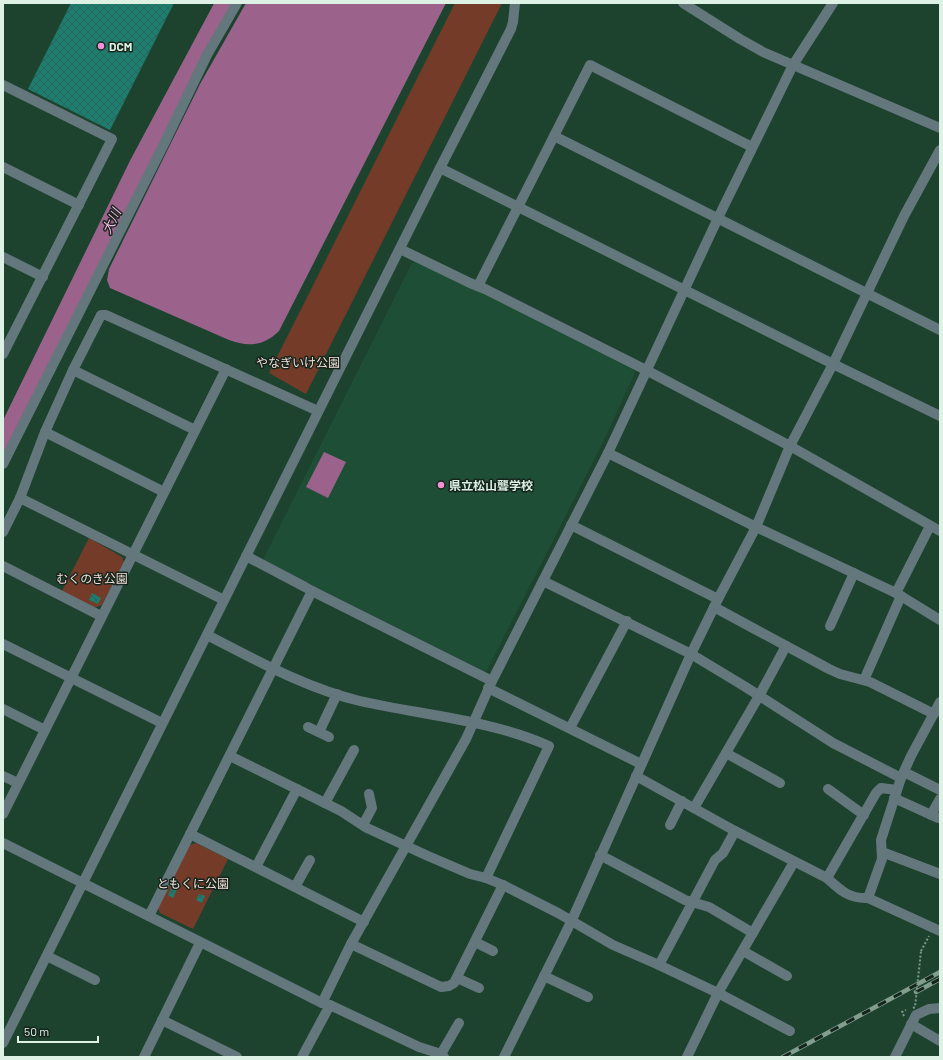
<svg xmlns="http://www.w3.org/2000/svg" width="943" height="1060" viewBox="0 0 943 1060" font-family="Barlow,'Noto Sans JP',sans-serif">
	<defs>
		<pattern id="building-cross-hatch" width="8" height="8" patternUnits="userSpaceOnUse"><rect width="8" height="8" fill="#1c7e6e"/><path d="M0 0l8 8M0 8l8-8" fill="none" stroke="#2f645a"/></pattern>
	</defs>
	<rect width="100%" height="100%" fill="#1d432f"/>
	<polygon fill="#1f4e36" points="417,261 634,370 635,373 600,448 487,670 483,672 265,563 264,558 412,263"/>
	<g fill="#753b29">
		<polygon points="455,3 502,3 306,394 269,373"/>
		<polygon points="89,538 122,557 124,562 102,605 94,608 62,591"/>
		<polygon points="196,843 228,859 193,929 160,913 158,908 190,845"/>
	</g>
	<g fill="#9b638b">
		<path d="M246,3H446L279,331C264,346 248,347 229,340L110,288L107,280L109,269L200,84Z"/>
		<polygon points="324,452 346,462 328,498 306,487"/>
	</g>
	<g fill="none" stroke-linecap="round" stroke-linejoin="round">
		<polyline stroke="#9b638b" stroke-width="19" points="3,442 139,164 225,3"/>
	</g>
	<g fill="url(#building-cross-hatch)">
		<polygon points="71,3 174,3 110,130 28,89"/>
		<polygon points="92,593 101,598 98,604 89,600"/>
		<polygon points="173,885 178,887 173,898 168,895"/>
		<polygon points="199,894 205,896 202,903 196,900"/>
	</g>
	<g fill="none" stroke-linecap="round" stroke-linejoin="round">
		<g stroke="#7c9a89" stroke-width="2" stroke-dasharray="2 2" stroke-linecap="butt">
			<polyline points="921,951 929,936"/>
			<polyline points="904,1016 902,1012 906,1010"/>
		</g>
		<g stroke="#63777d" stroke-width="10">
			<polyline points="683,3 740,39 763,52 940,128"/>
			<polyline points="3,85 112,139 3,354"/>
			<polyline points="554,136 940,330"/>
			<polyline points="3,167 79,205"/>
			<polyline points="440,168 833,364 940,416"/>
			<polyline points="400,249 470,283 485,289 646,370 790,446 940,531"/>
			<polyline points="3,257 43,277"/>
			<polyline points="478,286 590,65 752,147"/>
			<polyline points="73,370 195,430"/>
			<polyline points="45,432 164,492"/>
			<polyline points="608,453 756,527 896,593 940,620"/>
			<polyline points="3,464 165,142 207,55 237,3"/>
			<polyline points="20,498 224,600"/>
			<polyline points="571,525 718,599"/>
			<polyline points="3,532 20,498 45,432 73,370 101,315 106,315 318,411"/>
			<polyline points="246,556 305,587 312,591 492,681"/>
			<polyline points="3,566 101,616"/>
			<polyline points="543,581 691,654 744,686 833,743 901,778"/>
			<polyline points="896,593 930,526"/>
			<polyline points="714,607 829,669 840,674 870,682 934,714"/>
			<polyline points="830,626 854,573"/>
			<path d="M207,635C256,660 305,688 360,701C422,715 491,720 549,746L486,878"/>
			<polyline points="3,644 162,723"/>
			<polyline points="864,680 901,596"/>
			<polyline points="488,688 641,764"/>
			<polyline points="3,709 45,730"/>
			<polyline points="308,727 329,737"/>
			<polyline points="570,728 627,621"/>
			<polyline points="319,732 337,694"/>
			<polyline points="726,753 780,783"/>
			<polyline points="230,756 341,811 367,828 428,856 470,874 486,878 503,885 558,913 613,945 659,965 715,860 723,853 735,831"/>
			<polyline points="904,772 940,790"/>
			<polyline points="3,776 18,783"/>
			<path d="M636,776L735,831L827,878C840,890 849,899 868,898L940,931"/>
			<polyline points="828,789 864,815"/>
			<polyline points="894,798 938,818"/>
			<polyline points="325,803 354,750"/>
			<polyline points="694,808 759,696 786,646"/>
			<polyline points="3,814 226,369"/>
			<polyline points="931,815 940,799"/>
			<polyline points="363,825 372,808 369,794"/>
			<polyline points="670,825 682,801"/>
			<polyline points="190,834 364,922"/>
			<polyline points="3,843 322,1003 330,1005 419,1047 441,1054 444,1057"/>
			<polyline points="882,852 940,874"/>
			<polyline points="600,855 685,900 709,907 753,933"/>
			<polyline points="256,867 297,789"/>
			<polyline points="827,878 876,793 881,788 897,790"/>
			<polyline points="295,887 310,860"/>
			<polyline points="868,898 882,859 881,840 901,778 911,756 940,702"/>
			<polyline points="149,916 312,591"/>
			<polyline points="475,942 493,951"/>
			<polyline points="351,944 441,987 449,986 454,983 503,885"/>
			<polyline points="743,951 787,976"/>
			<polyline points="47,956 95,980"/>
			<polyline points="659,965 718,993 790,1031"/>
			<polyline points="544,976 588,997"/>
			<polyline points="457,978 479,988"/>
			<polyline points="322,1003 351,944 466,739 492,681 608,453 718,218 793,65 833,3"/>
			<polyline points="162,1020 237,1057"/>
			<polyline points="911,1024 940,1041"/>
			<polyline points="3,1043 440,168 511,29 513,22 515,3"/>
			<polyline points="441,1054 459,1023"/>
			<polyline points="144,1057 200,943"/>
			<polyline points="302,1057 330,1005"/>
			<polyline points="504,1057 571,922 691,654 718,599 756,527 790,446 833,364 904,216 940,150"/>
			<polyline points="687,1057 718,993 794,862"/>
			<polyline points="895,1057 916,1015 929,1009 940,1008"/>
		</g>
		<defs>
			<g id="rail">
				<polyline points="916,992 940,979"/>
				<polyline points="783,1057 940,972"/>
			</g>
		</defs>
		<use href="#rail" stroke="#819e8e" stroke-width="4.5"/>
		<use href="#rail" stroke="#15251c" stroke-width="3" stroke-dasharray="9" stroke-linecap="butt"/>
		<polyline stroke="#7c9a89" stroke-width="2" stroke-dasharray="2 2" stroke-linecap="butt" points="913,1008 915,1007 921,951"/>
	</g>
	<g fill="#f291d6" stroke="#15251c" stroke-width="1.5">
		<circle cx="101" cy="46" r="4"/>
		<circle cx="441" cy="485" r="4"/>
	</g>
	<g text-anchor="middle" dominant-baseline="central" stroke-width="3" stroke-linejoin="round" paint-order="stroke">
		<g font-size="12" font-weight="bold" fill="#ddf2e5" stroke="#15251c" text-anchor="start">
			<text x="109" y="46">DCM</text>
			<text x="449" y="485">県立松山聾学校</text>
		</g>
		<g font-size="12" fill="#f2ded8" stroke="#15251c">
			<text x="298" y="362">やなぎいけ公園</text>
			<text x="92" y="578">むくのき公園</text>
			<text x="193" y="883">ともくに公園</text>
		</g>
		<g font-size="13" font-style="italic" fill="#fbb8e6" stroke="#15251c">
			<text transform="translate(111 221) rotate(-64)">大川</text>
		</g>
	</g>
	<rect width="943" height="1060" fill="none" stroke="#ddf2e5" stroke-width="8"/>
	<path d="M18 1036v6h80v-6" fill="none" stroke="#ddf2e5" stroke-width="2"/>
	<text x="24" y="1036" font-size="12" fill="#ddf2e5" stroke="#15251c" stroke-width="3" paint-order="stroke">50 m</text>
</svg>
